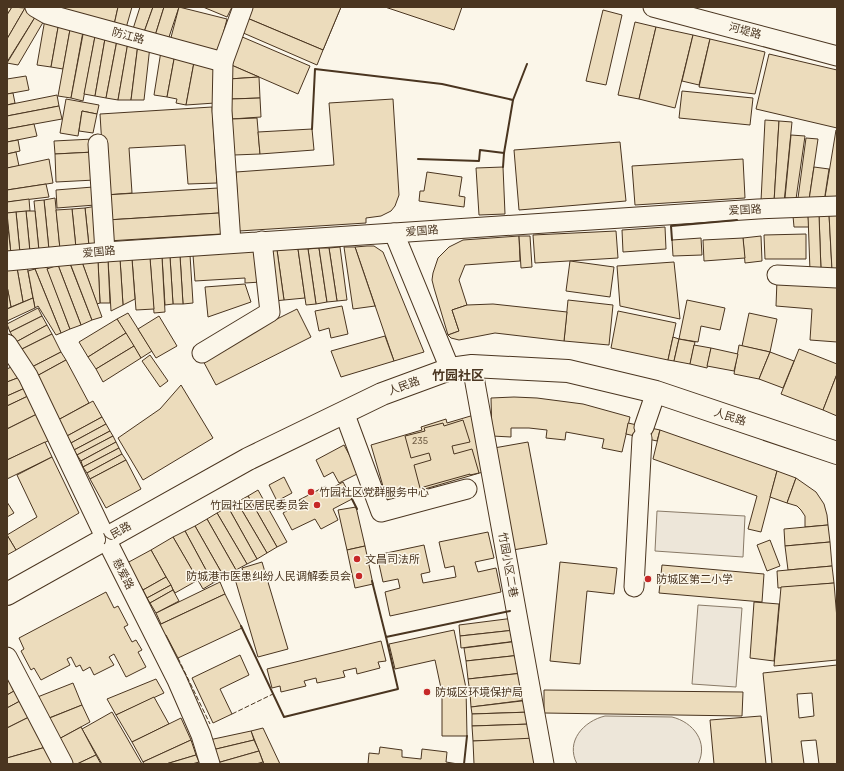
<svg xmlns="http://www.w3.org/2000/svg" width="844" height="771" viewBox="0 0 844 771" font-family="Rubik,'Noto Sans SC',sans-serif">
	<rect width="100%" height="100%" fill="#fbf6e9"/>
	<g fill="#ede6d9" stroke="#887966">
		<polygon points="657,511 745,516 743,557 655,551"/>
		<polygon points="698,605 742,608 736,687 692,684"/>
		<path d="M605,716L672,717C693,722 709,742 698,764H577C565,741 584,721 605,716Z"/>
	</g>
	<g fill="#ecdcbc" stroke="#4a3520" fill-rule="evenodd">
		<polygon points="7,7 12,7 7,15"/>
		<polygon points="12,7 25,8 7,39 7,15"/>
		<polygon points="59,7 118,7 114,25 58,11"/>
		<polygon points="118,7 132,7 126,28 114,25"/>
		<polygon points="140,7 153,7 143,35 132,32"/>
		<polygon points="153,7 164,7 154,39 143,35"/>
		<polygon points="164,7 179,7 167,43 154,39"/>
		<polygon points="179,7 227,19 217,57 169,45"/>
		<polygon points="203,7 232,7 227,17"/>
		<polygon points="252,7 341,7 323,50 247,18"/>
		<polygon points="252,7 341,7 323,50 247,18"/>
		<polygon points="385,7 462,7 454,30"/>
		<polygon points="25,8 37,14 7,62 7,39"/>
		<polygon points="603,10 622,15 606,85 586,81"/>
		<polygon points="37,14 45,19 18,65 7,63"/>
		<polygon points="247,18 323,50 317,65 241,32"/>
		<polygon points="45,19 59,22 51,67 37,65"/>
		<polygon points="59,22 71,24 63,69 51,67"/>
		<polygon points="635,22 656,27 639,99 618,95"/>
		<polygon points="71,24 84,26 71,98 58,96"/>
		<polygon points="656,27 693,35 675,108 639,99"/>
		<polygon points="84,29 96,31 83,101 71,98"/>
		<polygon points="96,31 106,33 95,96 84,94"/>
		<polygon points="106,33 118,35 106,98 95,96"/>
		<polygon points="118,35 129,37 118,100 106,98"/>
		<polygon points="693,35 710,39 699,85 682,81"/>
		<polygon points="240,36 310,66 298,94 229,64"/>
		<polygon points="710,39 765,52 755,94 699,87"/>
		<polygon points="128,42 138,44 131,100 118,100"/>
		<polygon points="138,44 150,46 144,100 131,100"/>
		<polygon points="161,51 175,54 167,97 154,95"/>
		<polygon points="175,54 195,57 186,105 176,103 177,99 167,97"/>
		<polygon points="769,54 837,70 837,128 756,109"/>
		<polygon points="195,57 218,64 215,103 186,105"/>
		<polygon points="229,64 259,77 229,79"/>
		<polygon points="26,76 29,90 7,94 7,79"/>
		<polygon points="259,77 260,98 231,99 229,79"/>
		<polygon points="682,91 753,98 750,125 679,118"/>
		<polygon points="13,93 15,103 7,105 7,94"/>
		<polygon points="57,95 59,106 7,116 7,105"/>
		<polygon points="260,98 261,117 232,119 231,99"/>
		<polygon points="66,99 99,105 97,114 82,111 78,136 60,133"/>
		<polygon points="393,99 399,195 395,206 391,211 381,216 366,218 366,223 239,231 236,172 334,165 329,103"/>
		<polygon points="59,106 62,119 7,129 7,116"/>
		<polygon points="212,107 217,183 188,184 185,145 129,148 132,193 105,195 100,114"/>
		<polygon points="82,111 97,114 93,133 79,131"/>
		<polygon points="257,118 260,154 234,155 232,119"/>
		<polygon points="765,120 779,121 774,202 761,201"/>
		<polygon points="779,121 792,122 784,203 774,202"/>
		<polygon points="34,124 37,136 7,142 7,129"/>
		<polygon points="312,129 314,150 260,154 258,132"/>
		<polygon points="836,130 837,130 837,190 836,199 825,197"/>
		<polygon points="791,135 805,136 796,199 785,198"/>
		<polygon points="806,138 818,139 809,200 798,198"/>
		<polygon points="93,139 94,152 55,154 54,141"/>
		<polygon points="18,140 20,151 7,154 7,142"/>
		<polygon points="620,142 626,201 519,210 514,150"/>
		<polygon points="16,152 19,166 7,168 7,154"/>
		<polygon points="94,152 95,180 56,182 55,154"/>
		<polygon points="49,159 53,183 7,190 7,168"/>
		<polygon points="743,159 745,198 635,205 632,166"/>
		<polygon points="503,167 505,214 479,215 476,168"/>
		<polygon points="814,167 829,169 824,202 809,200"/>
		<polygon points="427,172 462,177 459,196 465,197 464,207 419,201 420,191 424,191"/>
		<polygon points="46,184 49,197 7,202 7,190"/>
		<polygon points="93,187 95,205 57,208 56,190"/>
		<polygon points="218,188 219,213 107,220 105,195"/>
		<polygon points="55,198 60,249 49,250 44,200"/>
		<polygon points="29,199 30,211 7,213 7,202"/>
		<polygon points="44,200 49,250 39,251 34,201"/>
		<polygon points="97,206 101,245 89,246 85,208"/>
		<polygon points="85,208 89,246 76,248 72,209"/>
		<polygon points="72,209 76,248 60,249 56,210"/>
		<polygon points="26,211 35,211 39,251 30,252"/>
		<polygon points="26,211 30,252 20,253 16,212"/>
		<polygon points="16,212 20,253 11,254 7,213"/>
		<polygon points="219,213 221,234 108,241 107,220"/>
		<polygon points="829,214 832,270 821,270 819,215"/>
		<polygon points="829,214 837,214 837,270 832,270"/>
		<polygon points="808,215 809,227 794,227 793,216"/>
		<polygon points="808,215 819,215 821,270 810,271"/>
		<polygon points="7,219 11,254 7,255"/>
		<polygon points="665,227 666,249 623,252 622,230"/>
		<polygon points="616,231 618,258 535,263 533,235"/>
		<polygon points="806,234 806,259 765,259 764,235"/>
		<polygon points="519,236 520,261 465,265 459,280 467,305 452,310 459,331 448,335 434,288 432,280 433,273 438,258 449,247 463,240"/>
		<polygon points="519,236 530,236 532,267 521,268"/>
		<polygon points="761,236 762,261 745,263 743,238"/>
		<polygon points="701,238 702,255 673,256 672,240"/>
		<polygon points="743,238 745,258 704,261 703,240"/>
		<polygon points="367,246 374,246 383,252 424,352 394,361 355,247"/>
		<polygon points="340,247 347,300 337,301 329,248"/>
		<polygon points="344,247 355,247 375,306 353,309"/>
		<polygon points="319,248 327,302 316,304 308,249"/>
		<polygon points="319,248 329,248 337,301 327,302"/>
		<polygon points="298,249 305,298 284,300 277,250"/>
		<polygon points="298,249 308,249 316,304 306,305"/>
		<polygon points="277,250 284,300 274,301 267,251"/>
		<polygon points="259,251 261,282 245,283 245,278 195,281 193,255"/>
		<polygon points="190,255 193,303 183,304 180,256"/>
		<polygon points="180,256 183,304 173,304 170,257"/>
		<polygon points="162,257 170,257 173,304 165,305"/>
		<polygon points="162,257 165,312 154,313 150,258"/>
		<polygon points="150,258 154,309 136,310 132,259"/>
		<polygon points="120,259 132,259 135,299 123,305"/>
		<polygon points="120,259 123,305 111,311 108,260"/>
		<polygon points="108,260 110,303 100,303 98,261"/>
		<polygon points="69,261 92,320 81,325 58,265"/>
		<polygon points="98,261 100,303 97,304 82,262"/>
		<polygon points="570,261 614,267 610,297 566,291"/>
		<polygon points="82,262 102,317 92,320 70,263"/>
		<polygon points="674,262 680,319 620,306 617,266"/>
		<polygon points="46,265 70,329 61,333 35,269"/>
		<polygon points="58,265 81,325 70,329 47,269"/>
		<polygon points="27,266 33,298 23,302 17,268"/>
		<polygon points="17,268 23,302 11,307 7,286 7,269"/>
		<polygon points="35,269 61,333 56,335 38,306 35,308 28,271"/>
		<polygon points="777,280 837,284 837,342 810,340 812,309 776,306"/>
		<polygon points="245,284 251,302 208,317 205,287"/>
		<polygon points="7,286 11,307 7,309"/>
		<polygon points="33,298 35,308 7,321 7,309"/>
		<polygon points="568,300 613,305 609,345 564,341"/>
		<polygon points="687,300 725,308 720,330 701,326 698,342 679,339"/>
		<polygon points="493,304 567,312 564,341 495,333 459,340 451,338 448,335 459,331 452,310 467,305"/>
		<polygon points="342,306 348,334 331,338 329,328 319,331 315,311"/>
		<polygon points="38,308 42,316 10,332 7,324"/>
		<polygon points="297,309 311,337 216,385 201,357"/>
		<polygon points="618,311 676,323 668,360 611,348"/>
		<polygon points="128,313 152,351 141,358 117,319"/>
		<polygon points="749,313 777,319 770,352 742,346"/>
		<polygon points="42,316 47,325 16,342 10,332"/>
		<polygon points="159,316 177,346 156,358 138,329"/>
		<polygon points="117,319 126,333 88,357 79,342"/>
		<polygon points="47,325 52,334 20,350 16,342"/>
		<polygon points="126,333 134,346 96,369 88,357"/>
		<polygon points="52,334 61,352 30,368 20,350"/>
		<polygon points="385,336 394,361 341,377 331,351"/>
		<polygon points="673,337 679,339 674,361 668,360"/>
		<polygon points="679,339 695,342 690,364 674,361"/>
		<polygon points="694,345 711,348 707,368 690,364"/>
		<polygon points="739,345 770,352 759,379 734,374"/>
		<polygon points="134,346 141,358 103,382 96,369"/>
		<polygon points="711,348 738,354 734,371 707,366"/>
		<polygon points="799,349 837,364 837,374 823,410 781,394"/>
		<polygon points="61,352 66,360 35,377 30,368"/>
		<polygon points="770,352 794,361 783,388 759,379"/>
		<polygon points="150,355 168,381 160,387 142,361"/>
		<polygon points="66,360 89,403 58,420 35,377"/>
		<polygon points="13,366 20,377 7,382 7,369"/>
		<polygon points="837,374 837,416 823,410"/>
		<polygon points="20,377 25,388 7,396 7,382"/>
		<polygon points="181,385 213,438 143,480 118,438 160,409"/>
		<polygon points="25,388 28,396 7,406 7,396"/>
		<polygon points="28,396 37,414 7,429 7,406"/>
		<polygon points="514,397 537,398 583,404 630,417 622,452 602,448 604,439 566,432 565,440 546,438 547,430 529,428 511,428 511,437 492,436 491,398"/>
		<polygon points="93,401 102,417 67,436 58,420"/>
		<polygon points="37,414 50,440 7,460 7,429"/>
		<polygon points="474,415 483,472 387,500 371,445 422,430 421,427 446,419 447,423"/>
		<polygon points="102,417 106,424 71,443 67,436"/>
		<polygon points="463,420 470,442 452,446 454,454 472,449 479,473 470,475 470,474 420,488 414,465 431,460 429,453 411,458 405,436 425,431 424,428 443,423 444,426"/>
		<polygon points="628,423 660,430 657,441 626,434"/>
		<polygon points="106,424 110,431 74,450 71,443"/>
		<polygon points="660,430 777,471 761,532 748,529 757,496 653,459"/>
		<polygon points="110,431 113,436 77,455 74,450"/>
		<polygon points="113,436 116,442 81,461 77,455"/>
		<polygon points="45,442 52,457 7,479 7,460"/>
		<polygon points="116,442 119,448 83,467 81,461"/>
		<polygon points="528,442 547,544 513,550 494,448"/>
		<polygon points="344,445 359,473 339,483 333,472 324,477 316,460"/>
		<polygon points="119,448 122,454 87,473 83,467"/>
		<polygon points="122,454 126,460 90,479 87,473"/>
		<polygon points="52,457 79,513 16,550 7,535 37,517 17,475"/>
		<polygon points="126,460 141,489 106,508 90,479"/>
		<polygon points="777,471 796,478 787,503 770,497"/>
		<polygon points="284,477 292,493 277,501 269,485"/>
		<polygon points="796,478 816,492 824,504 827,515 828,525 805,527 805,516 801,510 797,506 787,503"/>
		<polygon points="343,482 352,499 333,509 338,520 321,529 315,519 292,530 283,513 301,503 299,500 326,486 328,490"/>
		<polygon points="258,490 287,542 277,547 248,496"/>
		<polygon points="248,496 277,547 267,553 237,502"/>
		<polygon points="7,502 14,513 7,517"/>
		<polygon points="237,502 267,553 257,559 228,507"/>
		<polygon points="228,507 257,559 247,564 217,513"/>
		<polygon points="356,507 365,546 347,550 338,510"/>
		<polygon points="217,513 247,564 236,570 207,519"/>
		<polygon points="207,519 236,570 224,577 195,526"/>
		<polygon points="828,525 830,542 785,546 784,529"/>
		<polygon points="195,526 224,577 213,583 185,531"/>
		<polygon points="185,531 213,583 203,589 173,537"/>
		<polygon points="488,532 494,558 475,562 478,572 496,568 501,592 390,616 385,592 400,588 398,579 383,582 377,555 424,545 430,572 421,574 423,583 456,577 454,566 445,568 439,542"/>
		<polygon points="7,535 16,550 7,555"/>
		<polygon points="173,537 198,580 175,593 151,550"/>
		<polygon points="770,540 780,566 767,571 757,545"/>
		<polygon points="830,542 832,566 788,570 785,546"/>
		<polygon points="365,546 373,584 355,588 347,550"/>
		<polygon points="151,550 166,577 143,590 127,563"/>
		<polygon points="262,562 288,649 258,657 235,579 244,576 242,568"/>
		<polygon points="560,562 617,568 614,594 587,591 580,664 550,661"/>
		<polygon points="662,565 764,574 762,602 659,593"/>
		<polygon points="832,566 834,583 778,588 777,571"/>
		<polygon points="166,577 171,585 147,598 143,590"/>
		<polygon points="220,582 225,594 161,624 156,613"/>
		<polygon points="834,583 837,619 837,660 774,666 781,587"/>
		<polygon points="171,585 173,590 150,603 147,598"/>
		<polygon points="173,590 179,601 156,613 150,603"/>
		<polygon points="106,592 114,608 118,606 128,625 124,627 132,642 136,640 142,650 138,652 146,667 126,677 114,654 109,657 114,665 94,675 90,667 83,671 80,665 76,667 71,657 67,659 70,665 41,680 34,668 31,670 21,651 24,649 19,638"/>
		<polygon points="225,594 242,628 178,658 166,635 164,636 159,625"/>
		<polygon points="754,602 779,604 774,661 750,658"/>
		<polygon points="514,618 515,630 460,636 459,625"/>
		<polygon points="454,630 466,688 442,693 435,660 395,669 389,644"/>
		<polygon points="515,630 517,641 461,648 460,636"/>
		<polygon points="381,641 386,661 378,662 380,668 357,674 356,668 343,671 345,677 317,683 316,678 304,681 306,686 281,692 280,686 272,688 267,669"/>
		<polygon points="519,641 521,655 466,661 464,648"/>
		<polygon points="240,655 249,675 220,689 232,714 213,723 192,678"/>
		<polygon points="521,655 523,673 468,679 466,661"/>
		<path d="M837,665V764H819L816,740L801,741L804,764H772L763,673ZM812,693L814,716L799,718L797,694Z"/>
		<polygon points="523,673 524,687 470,693 468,679"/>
		<polygon points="7,676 14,691 7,695"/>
		<polygon points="156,679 164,693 116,715 107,699"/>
		<polygon points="73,683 82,705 44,720 35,698"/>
		<polygon points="524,687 526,700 471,707 470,693"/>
		<polygon points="466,688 467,736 442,736 442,693"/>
		<polygon points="544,690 743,692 742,716 544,713"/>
		<polygon points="14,691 20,701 7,708 7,695"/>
		<polygon points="154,697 169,724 132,742 116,715"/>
		<polygon points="530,700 531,712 472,714 471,707"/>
		<polygon points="20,701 29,717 7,728 7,708"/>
		<polygon points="82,705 90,722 57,740 47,719"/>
		<polygon points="112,712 142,764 102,764 82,729"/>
		<polygon points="531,712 531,724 472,726 472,714"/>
		<polygon points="761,716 766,764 714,764 710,720"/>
		<polygon points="29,717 46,747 7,758 7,728"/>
		<polygon points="181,718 191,740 143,762 132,742"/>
		<polygon points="531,724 532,739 473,741 472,726"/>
		<polygon points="81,727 96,755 77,764 69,764 57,740"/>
		<polygon points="263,728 280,764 264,764 251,731"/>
		<polygon points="251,731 254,740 212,750 209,740"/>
		<polygon points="535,738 539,764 474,764 473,741"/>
		<polygon points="191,740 196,755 166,764 144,764 143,762"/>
		<polygon points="254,740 259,751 217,763 212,750"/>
		<polygon points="46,747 56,764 7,764 7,758"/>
		<polygon points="380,747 402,750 402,757 421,759 422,749 447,752 446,762 458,764 368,764 369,753 379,754"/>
		<polygon points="259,751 263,762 256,764 217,764 217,763"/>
		<polygon points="96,755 101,764 77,764"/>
		<polygon points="196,755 199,762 192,764 166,764"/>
	</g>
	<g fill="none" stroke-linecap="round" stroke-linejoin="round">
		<defs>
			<g id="minor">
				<polyline points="35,7 47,14 223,62"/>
				<polyline points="653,7 837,56"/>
				<polyline points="98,144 105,252"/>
				<polyline points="394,233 450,369"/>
				<polyline points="231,243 222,111 223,62 243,7"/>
				<polyline points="7,261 105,252 758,209 837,206"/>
				<polyline points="777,275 837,278"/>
				<polyline points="7,344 28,376 106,539 177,680 201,735 210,764"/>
				<polyline points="202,353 270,312 262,241"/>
				<polyline points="472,366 544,764"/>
				<polyline points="344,412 381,512 467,489"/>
				<polyline points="644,427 656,392"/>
				<polyline points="634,587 642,438"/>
				<polyline points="7,657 63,764"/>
			</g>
			<polyline id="major" points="7,594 248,459 382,394 450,369 472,366 568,371 656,392 837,453"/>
		</defs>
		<use href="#minor" stroke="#4a3520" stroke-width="21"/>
		<use href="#major" stroke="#4a3520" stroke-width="24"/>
		<use href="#minor" stroke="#fbf6e9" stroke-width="19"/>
		<use href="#major" stroke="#fbf6e9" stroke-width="22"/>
		<g stroke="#4a3520" stroke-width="1" stroke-dasharray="5 2" stroke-linecap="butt">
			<polyline points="178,658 210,724"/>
			<polyline points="232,714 273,694"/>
		</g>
		<g stroke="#4a3520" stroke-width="2">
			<polyline points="312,129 315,69 442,84 513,100"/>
			<polyline points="418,159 479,161 480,150 504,153"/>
			<polyline points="503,167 504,153 513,100 527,64"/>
			<polyline points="672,240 671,226 737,220"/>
			<polyline points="352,499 357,509"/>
			<polyline points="372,581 386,637 510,611"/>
			<polyline points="241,626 284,717 398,689 386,637"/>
			<polyline points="464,764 467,736"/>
		</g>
	</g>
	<g fill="#c62828" stroke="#fbf6e9" stroke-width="1.5">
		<circle cx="311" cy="492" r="4"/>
		<circle cx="317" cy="505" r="4"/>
		<circle cx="357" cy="559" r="4"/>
		<circle cx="359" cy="576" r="4"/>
		<circle cx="648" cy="579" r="4"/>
		<circle cx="427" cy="692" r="4"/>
	</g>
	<g text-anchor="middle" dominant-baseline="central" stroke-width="3" stroke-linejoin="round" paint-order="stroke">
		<g font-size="9" fill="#725f47">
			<text x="420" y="441">235</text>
		</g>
		<g font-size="11" fill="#4a3520" stroke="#fbf6e9">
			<text transform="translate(745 31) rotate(15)">河堤路</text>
			<text transform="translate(128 36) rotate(15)">防江路</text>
			<text transform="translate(745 210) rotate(-3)">爱国路</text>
			<text transform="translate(422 231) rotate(-4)">爱国路</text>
			<text transform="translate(99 252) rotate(-5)">爱国路</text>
			<text transform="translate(404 386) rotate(-20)">人民路</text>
			<text transform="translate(730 417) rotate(18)">人民路</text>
			<text transform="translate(116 533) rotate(-29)">人民路</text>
			<text transform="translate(508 565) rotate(80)">竹园小区二巷</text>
			<text transform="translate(123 574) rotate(63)">慈爱路</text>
		</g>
		<g font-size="11" fill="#4a3520" stroke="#fbf6e9" text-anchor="start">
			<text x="319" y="492">竹园社区党群服务中心</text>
			<text x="309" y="505" text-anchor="end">竹园社区居民委员会</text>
			<text x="365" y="559">文昌司法所</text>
			<text x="351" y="576" text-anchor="end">防城港市医患纠纷人民调解委员会</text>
			<text x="656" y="579">防城区第二小学</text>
			<text x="435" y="692">防城区环境保护局</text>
		</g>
		<g font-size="13" font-weight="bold" fill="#4a3520" stroke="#fbf6e9">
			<text x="458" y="375">竹园社区</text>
		</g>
	</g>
	<rect width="844" height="771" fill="none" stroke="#4a3520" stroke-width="16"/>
</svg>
